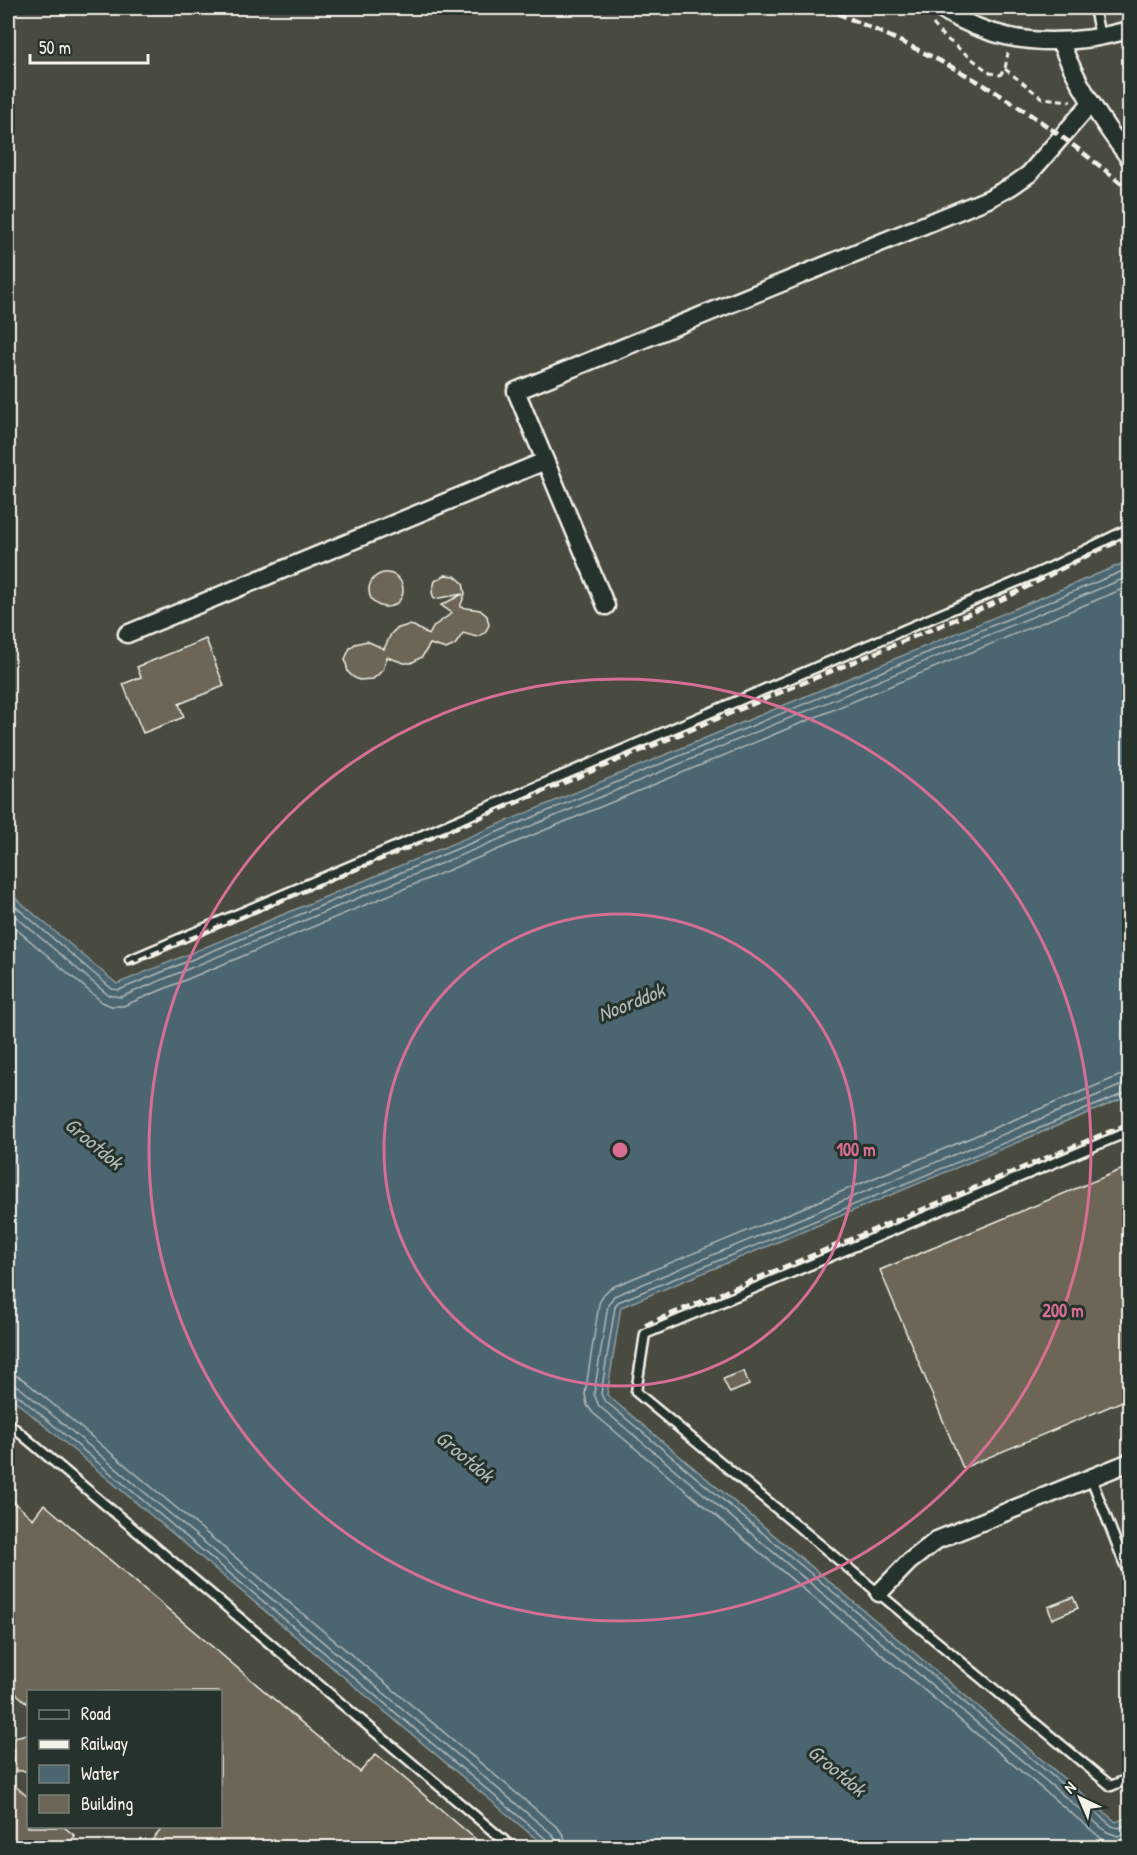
<svg xmlns="http://www.w3.org/2000/svg" width="1137" height="1855" viewBox="0 0 1137 1855" font-family="'Patrick Hand',sans-serif">
	<rect width="100%" height="100%" fill="#3b4239"/>
	<filter id="ink" filterUnits="userSpaceOnUse"><feTurbulence type="fractalNoise" baseFrequency=".0167" numOctaves="2"/><feDisplacementMap in="SourceGraphic" scale="12" xChannelSelector="R" yChannelSelector="G"/><feConvolveMatrix kernelMatrix="1 2 1 2 8 2 1 2 1" color-interpolation-filters="sRGB"/></filter>
	<g filter="url(#ink)">
		<g fill="#4a4c41" fill-rule="evenodd">
			<polygon points="8,8 1129,8 1129,561 117,985 8,892"/>
			<polygon points="1129,1096 1129,1817 1117,1822 607,1395 621,1307"/>
			<path d="M8,1395L546,1847H8ZM28,1692H220V1826H28Z"/>
		</g>
		<polygon fill="#4c6671" stroke="#8f9ea1" stroke-width="1.5" points="1129,561 1129,1096 621,1307 607,1395 1116,1822 1129,1817 1129,1847 546,1847 8,1395 8,892 117,984"/>
		<g fill="none" stroke-linecap="round" stroke-linejoin="round">
			<g stroke="#b1b9b8" stroke-width="1.5">
				<polyline points="8,900 112,989 119,990 1130,568"/>
				<polyline points="8,910 108,995 121,997 1130,576"/>
				<polyline points="8,922 102,1002 111,1006 123,1006 1130,586"/>
				<polyline points="1130,1075 1119,1076 610,1288 603,1295 599,1304 585,1394 587,1405 593,1413 1102,1839 1116,1845 1130,1842"/>
				<polyline points="1130,1084 1122,1085 614,1296 608,1305 594,1394 599,1406 1107,1832 1118,1836 1130,1832"/>
				<polyline points="1130,1091 618,1302 615,1307 601,1394 604,1400 1112,1826 1118,1828 1130,1824"/>
				<polyline points="8,1374 17,1376 24,1380 558,1828 564,1836 566,1848"/>
				<polyline points="8,1383 19,1387 552,1834 556,1840 557,1848"/>
				<polyline points="8,1391 14,1392 547,1840 550,1848"/>
			</g>
		</g>
		<g fill="#6d6555" stroke="#f4f1e8" stroke-width="1.5">
			<circle cx="386" cy="590" r="17"/>
			<polygon points="445,575 455,576 463,583 465,594 460,607 480,610 487,616 489,625 485,633 477,637 463,633 455,645 446,649 430,644 422,657 411,663 404,663 387,657 383,670 373,679 359,680 353,677 348,672 345,659 350,648 355,644 367,641 384,649 391,634 396,629 408,625 414,626 429,635 434,626 452,613 441,605 463,594 434,599 432,592 435,581"/>
			<polygon points="206,639 224,686 179,704 184,717 143,733 123,684 141,677 137,667"/>
			<polygon points="1130,1166 1130,1398 963,1468 880,1270"/>
			<polygon points="744,1371 749,1385 730,1393 723,1379"/>
			<polygon points="8,1497 33,1519 44,1504 360,1772 376,1754 486,1848 146,1848 163,1827 220,1827 220,1692 28,1692 28,1704 8,1686"/>
			<polygon points="1073,1597 1078,1608 1052,1619 1048,1607"/>
			<polygon points="28,1734 28,1771 17,1771 13,1755 14,1737"/>
			<polygon points="8,1780 28,1797 28,1827 64,1827 75,1836 66,1848 8,1848"/>
		</g>
		<g fill="none" stroke-linecap="round" stroke-linejoin="round">
			<defs>
				<g id="service">
					<polyline points="1094,8 1100,36"/>
					<polyline points="130,960 1049,568 1130,528"/>
					<polyline points="1130,1131 645,1334 636,1392 1111,1786 1130,1778"/>
					<polyline points="8,1423 513,1848"/>
					<polyline points="1091,1478 1130,1578"/>
				</g>
				<g id="minor">
					<path d="M939,8C985,36 1029,46 1084,39C1099,38 1114,33 1130,30"/>
					<path d="M1060,41C1077,84 1102,123 1130,159"/>
					<polyline points="606,606 516,391 988,199 1012,186 1029,174 1091,103"/>
					<polyline points="127,634 545,461"/>
					<polyline points="879,1593 909,1562 937,1540 1130,1462"/>
				</g>
			</defs>
			<use href="#service" stroke="#f4f1e8" stroke-width="13"/>
			<use href="#minor" stroke="#f4f1e8" stroke-width="21"/>
			<g stroke="#f4f1e8" stroke-width="3" stroke-dasharray="6 4.5" stroke-linecap="butt">
				<polyline points="933,24 943,36 990,73 1000,75 1005,69 1008,53"/>
				<polyline points="1005,69 1042,98 1071,101"/>
			</g>
			<use href="#service" stroke="#26332d" stroke-width="8"/>
			<use href="#minor" stroke="#26332d" stroke-width="16"/>
			<g stroke="#f4f1e8" stroke-width="4.5" stroke-dasharray="9 4.5" stroke-linecap="butt">
				<path d="M825,8C877,30 928,53 977,81C1032,113 1082,150 1130,191"/>
				<path d="M127,965L985,607C1034,586 1079,556 1130,537"/>
				<polyline points="645,1325 1130,1123"/>
			</g>
		</g>
	</g>
	<g fill="none" stroke="#d66f93" stroke-width="3">
		<circle cx="620" cy="1150" r="236"/>
		<circle cx="620" cy="1150" r="471"/>
	</g>
	<g text-anchor="middle" dominant-baseline="central" stroke-width="6" stroke-linejoin="round" paint-order="stroke">
		<g font-size="21" font-style="italic" fill="#b1b9b8" stroke="#26332d">
			<text transform="translate(631 1002) rotate(-22)">Noorddok</text>
			<text transform="translate(94 1143) rotate(40)">Grootdok</text>
			<text transform="translate(465 1456) rotate(40)">Grootdok</text>
			<text transform="translate(837 1770) rotate(40)">Grootdok</text>
		</g>
	</g>
	<circle cx="620" cy="1150" r="9" fill="#d66f93" stroke="#26332d" stroke-width="3"/>
	<g font-size="18" text-anchor="middle" font-weight="bold" fill="#d66f93" stroke="#26332d" stroke-width="6" stroke-linejoin="round" paint-order="stroke">
		<text x="856" y="1156">100 m</text>
		<text x="1063" y="1317">200 m</text>
	</g>
	<rect width="1137" height="1855" fill="none" stroke="#26332d" stroke-width="30"/>
	<rect x="15" y="15" width="1107" height="1825" fill="none" stroke="#f4f1e8" stroke-width="2" filter="url(#ink)"/>
	<rect x="27" y="1690" width="195" height="138" fill="#26332d" stroke="#787f78" stroke-width="1.5"/>
	<rect x="39" y="1710" width="30" height="9" fill="#26332d" stroke="#787f78" stroke-width="1.5"/>
	<text x="81" y="1720" font-size="18" fill="#f4f1e8">Road</text>
	<rect x="39" y="1740" width="30" height="9" fill="#f4f1e8" stroke="#787f78" stroke-width="1.5"/>
	<text x="81" y="1750" font-size="18" fill="#f4f1e8">Railway</text>
	<rect x="39" y="1765" width="30" height="18" fill="#4c6671" stroke="#787f78" stroke-width="1.5"/>
	<text x="81" y="1780" font-size="18" fill="#f4f1e8">Water</text>
	<rect x="39" y="1795" width="30" height="18" fill="#6d6555" stroke="#787f78" stroke-width="1.5"/>
	<text x="81" y="1810" font-size="18" fill="#f4f1e8">Building</text>
	<g transform="translate(1080 1798) rotate(316)" stroke="#26332d" stroke-width="4.5" paint-order="stroke">
	<path d="M0-4.5L10 22L0 15L-10 22Z" fill="#f4f1e8"/>
	<text y="-9" font-size="16" font-weight="bold" text-anchor="middle" fill="#f4f1e8">N</text>
	</g>
	<path d="M30 54v9h118v-9" fill="none" stroke="#f4f1e8" stroke-width="3"/>
	<text x="39" y="54" font-size="18" fill="#f4f1e8" stroke="#26332d" stroke-width="4.5" paint-order="stroke">50 m</text>
</svg>
